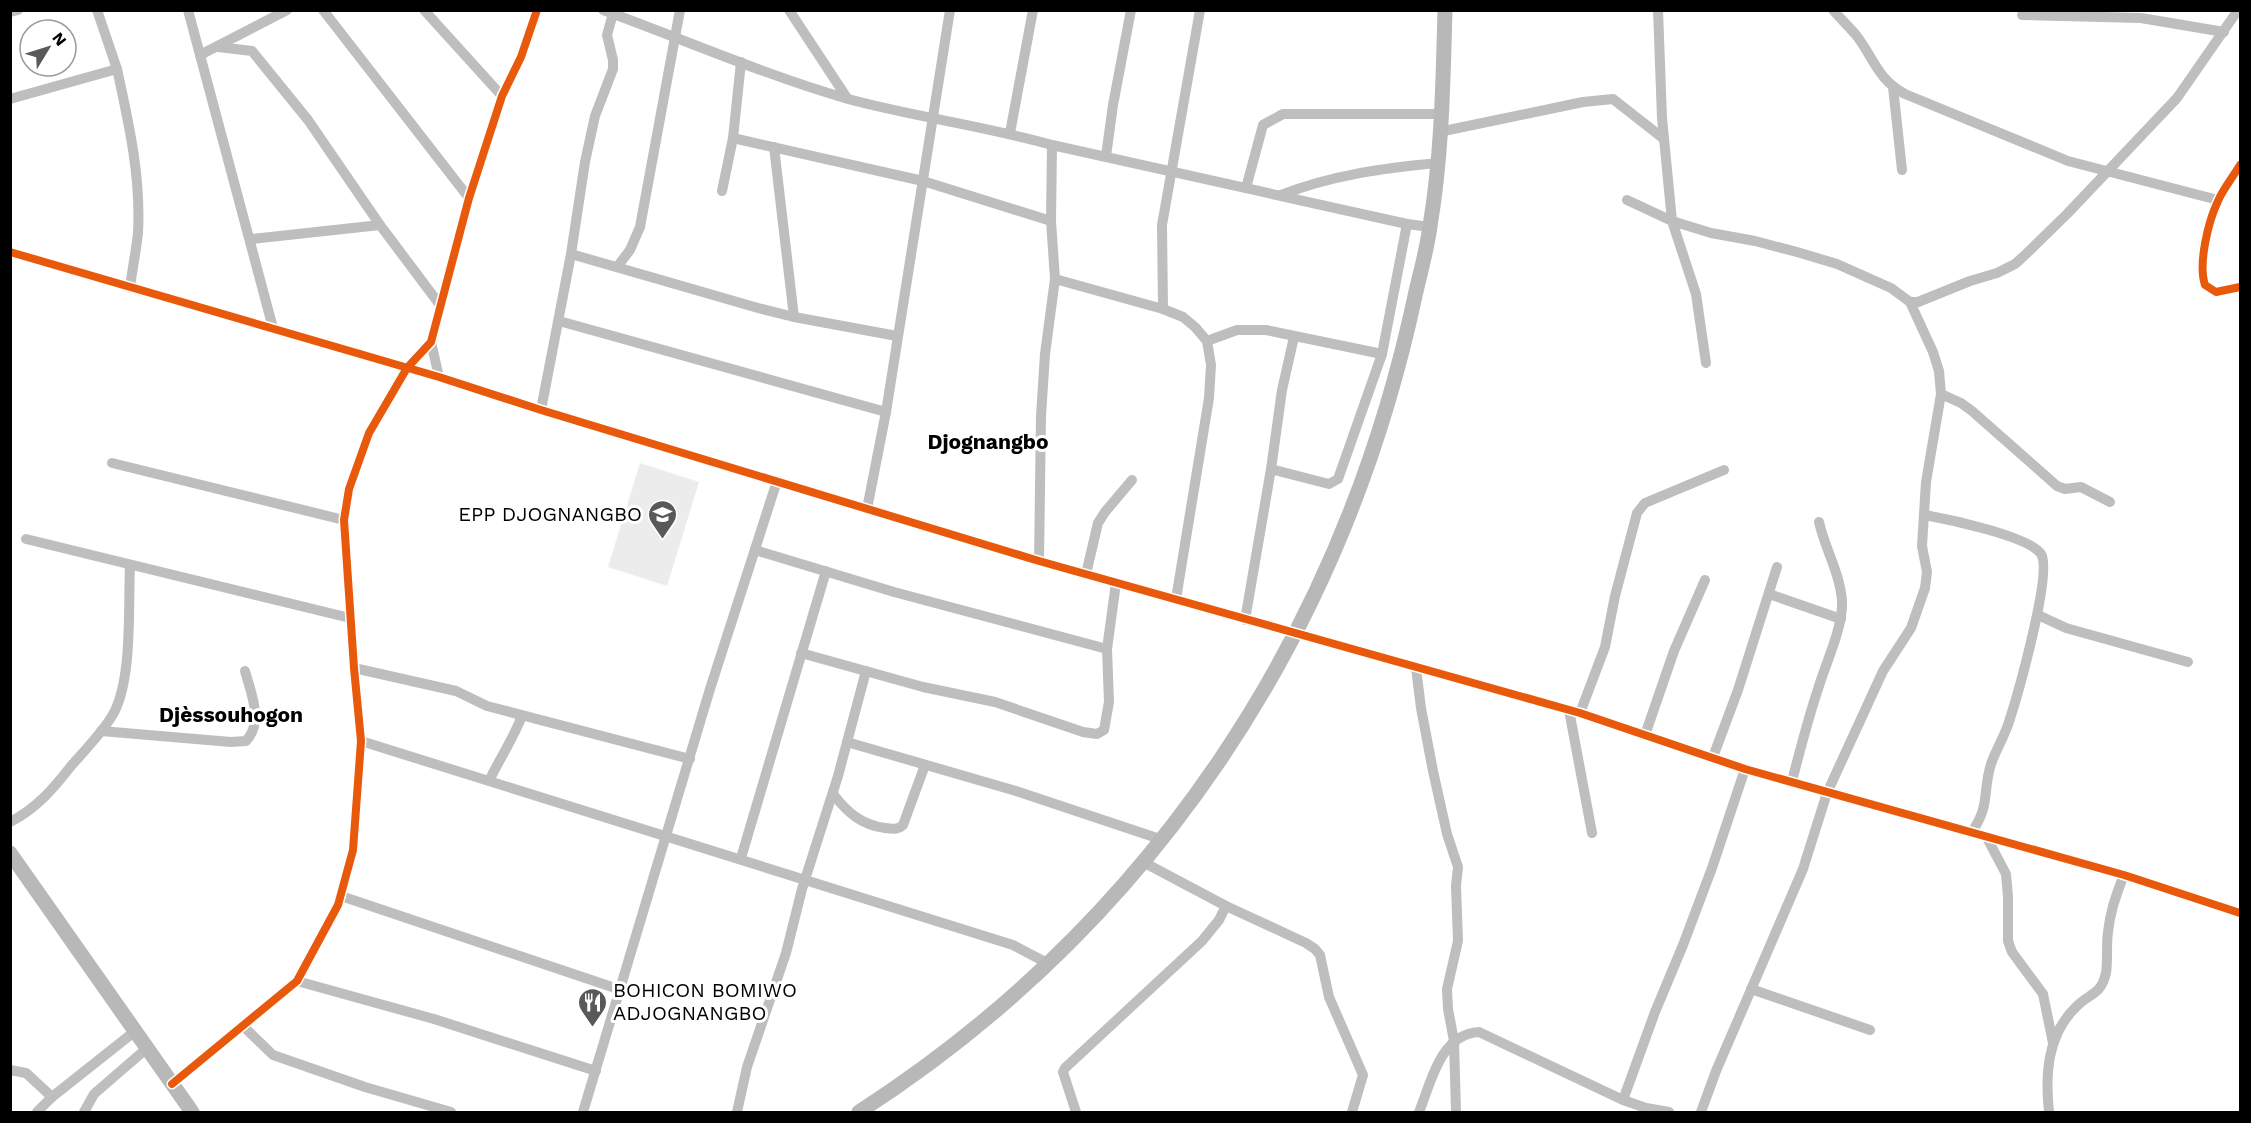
<svg xmlns="http://www.w3.org/2000/svg" width="2251" height="1123" viewBox="0 0 2251 1123" font-family="'Work Sans',sans-serif">
	<rect width="100%" height="100%" fill="#fff"/>
	<polygon fill="#ececec" points="640,463 699,482 667,586 608,567"/>
	<g fill="none" stroke-linecap="round" stroke-linejoin="round">
		<g stroke="#bebebe" stroke-width="10">
			<polyline points="188,10 273,328"/>
			<polyline points="323,10 469,198"/>
			<polyline points="424,10 502,96"/>
			<path d="M603,10C685,40 765,75 848,99C915,117 985,126 1052,145L1407,224L1430,227"/>
			<polyline points="789,10 847,98"/>
			<polyline points="1658,10 1662,118 1672,221 1711,233 1755,241 1797,252 1837,264 1891,288 1910,302 1918,302 1970,281 1997,273 2015,264 2025,255 2068,213 2177,98 2238,10"/>
			<path d="M1833,10C1841,19 1849,27 1856,35C1874,58 1877,79 1905,94L2068,161L2218,200"/>
			<polyline points="10,12 18,10"/>
			<polyline points="2022,15 2141,18 2224,32"/>
			<polyline points="218,47 252,51 308,120 380,225 440,305"/>
			<polyline points="200,55 287,10"/>
			<path d="M117,69C129,124 141,177 138,233C136,252 132,270 130,288"/>
			<polyline points="1893,87 1902,170"/>
			<polyline points="10,99 117,69 97,10"/>
			<polyline points="1439,132 1583,102 1613,99 1664,139"/>
			<polyline points="1010,133 1033,10"/>
			<polyline points="733,138 923,181 1051,221"/>
			<polyline points="774,147 794,317"/>
			<polyline points="1106,156 1113,105 1131,10"/>
			<path d="M2240,165C2233,177 2223,189 2218,201C2208,222 2198,264 2205,285L2216,292L2240,287"/>
			<polyline points="1246,188 1263,125 1283,114 1440,114"/>
			<polyline points="722,191 733,138 741,62"/>
			<path d="M1281,195C1332,175 1384,168 1438,163"/>
			<polyline points="1627,200 1672,221 1696,294 1706,363"/>
			<polyline points="251,239 380,225"/>
			<polyline points="10,252 439,377 541,410 1039,561 1580,713 1745,769 2124,875 2240,913"/>
			<polyline points="571,254 758,308 794,317 897,336"/>
			<polyline points="617,267 630,250 640,227 680,10"/>
			<polyline points="1055,279 1163,309 1183,317 1195,327 1207,341 1211,365 1209,398 1176,599"/>
			<polyline points="1163,309 1162,225 1200,10"/>
			<polyline points="559,321 886,412"/>
			<polyline points="1207,341 1237,330 1266,330 1382,354"/>
			<polyline points="431,342 439,377"/>
			<polyline points="1941,394 1961,403 1972,411 2057,486 2065,489 2081,487 2110,502"/>
			<polyline points="541,410 571,254 585,162 595,116 613,69 613,60 607,35 614,10"/>
			<polyline points="112,463 344,520"/>
			<polyline points="1271,469 1329,484 1338,479 1382,354 1407,224"/>
			<polyline points="867,509 886,412 950,10"/>
			<path d="M1925,515C1947,519 2029,536 2041,554C2053,572 2017,697 2009,722C2004,737 1996,750 1991,764C1982,793 1991,805 1971,833"/>
			<polyline points="26,539 350,618"/>
			<polyline points="755,550 894,592 1107,649"/>
			<polyline points="1039,561 1041,416 1045,354 1055,279 1051,221 1052,145"/>
			<polyline points="1086,574 1098,523 1105,512 1132,480"/>
			<polyline points="1769,594 1841,619"/>
			<polyline points="2038,615 2066,628 2188,662"/>
			<polyline points="1245,620 1271,469 1282,390 1294,337"/>
			<polyline points="801,653 923,687 995,702 1083,732 1097,734 1104,730 1109,702 1107,649 1116,583"/>
			<polyline points="354,668 456,691 487,706 690,759"/>
			<polyline points="1416,668 1421,708 1433,771 1447,834 1458,867 1456,886 1458,941 1447,989 1448,1009 1454,1041 1456,1112"/>
			<polyline points="1569,710 1592,833"/>
			<polyline points="1580,713 1605,647 1615,596 1637,513 1645,503 1724,470"/>
			<path d="M101,731L231,742L246,741C264,722 251,693 245,671"/>
			<polyline points="1645,735 1674,651 1705,580"/>
			<polyline points="361,741 1013,945 1047,963"/>
			<polyline points="847,742 1016,791 1163,840"/>
			<polyline points="1713,757 1738,690 1777,567"/>
			<path d="M489,781C500,758 513,739 522,716"/>
			<path d="M1792,781C1800,750 1808,719 1818,689C1826,662 1843,628 1842,601C1840,573 1825,549 1819,522"/>
			<path d="M833,794C847,812 861,825 885,828C892,829 898,830 903,825L925,765"/>
			<path d="M10,822C36,809 54,788 71,766C85,750 101,734 112,716C133,682 128,606 130,565"/>
			<polyline points="1987,838 2006,874 2008,897 2008,941 2012,952 2043,994 2053,1043"/>
			<polyline points="741,858 826,571"/>
			<polyline points="1143,862 1226,906 1306,943 1315,949 1320,955 1329,997 1363,1075 1352,1112"/>
			<polyline points="341,896 621,990"/>
			<polyline points="297,981 434,1019 596,1071"/>
			<polyline points="1751,989 1870,1030"/>
			<polyline points="243,1026 273,1055 365,1087 451,1112"/>
			<polyline points="10,1070 26,1073 52,1097"/>
			<polyline points="172,1084 297,981 338,905 353,850 361,741 354,668 344,520 349,489 369,433 407,368 431,342 469,198 502,96 521,57 537,10"/>
			<polyline points="1623,1100 1655,1012 1683,945 1712,868 1745,769"/>
			<polyline points="37,1112 52,1097 134,1032"/>
			<polyline points="84,1112 94,1094 146,1049"/>
			<polyline points="583,1112 710,689 777,481"/>
			<polyline points="737,1112 747,1067 786,953 802,889 838,776 866,671"/>
			<polyline points="1076,1112 1063,1072 1065,1068 1202,941 1219,920 1226,906"/>
			<path d="M1419,1112C1431,1083 1440,1034 1479,1032L1623,1100L1646,1108L1669,1112"/>
			<polyline points="1701,1112 1716,1071 1803,869 1827,793 1883,671 1911,628 1925,588 1927,572 1922,546 1926,482 1941,394 1939,371 1933,352 1910,302"/>
			<path d="M2049,1112C2045,1075 2047,1034 2077,1006C2090,993 2101,995 2106,973C2108,960 2106,946 2108,932C2110,912 2116,894 2124,875"/>
		</g>
		<g stroke="#b8b8b8" stroke-width="15">
			<polyline points="10,853 192,1112"/>
			<path d="M859,1112C1152,923 1342,636 1415,296C1420,273 1427,250 1430,226C1442,155 1443,82 1445,10"/>
		</g>
		<defs>
			<g id="cycleway">
				<path d="M2240,165C2233,177 2223,189 2218,201C2208,222 2198,264 2205,285L2216,292L2240,287"/>
				<polyline points="10,252 439,377 541,410 1039,561 1580,713 1745,769 2124,875 2240,913"/>
				<polyline points="172,1084 297,981 338,905 353,850 361,741 354,668 344,520 349,489 369,433 407,368 431,342 469,198 502,96 521,57 537,10"/>
			</g>
		</defs>
		<use href="#cycleway" stroke="#fff" stroke-width="11"/>
		<use href="#cycleway" stroke="#e8590c" stroke-width="8"/>
	</g>
	<defs>
		<symbol id="school-pin" viewBox="-11 -11 22 30"><path d="M0 17L-7.5 6A9.5 9.5 0 1 1 7.5 6Z" fill="#595959" stroke="#fff"/><path d="M0-5L7-2L0 1L-7-2ZM-4 1L0 2.5L4 1V4Q0 6-4 4Z" fill="#fff"/></symbol>
		<symbol id="restaurant-pin" viewBox="-11 -11 22 30"><path d="M0 17L-7.5 6A9.5 9.5 0 1 1 7.5 6Z" fill="#595959" stroke="#fff"/><path d="M-5-6h1v4h1v-4h1v4h1v-4h1v5L-1.5 .5V6h-2V.5L-5-1ZM5-6V6H3V1.5H1.5Q1.5-4 5-6Z" fill="#fff"/></symbol>
	</defs>
	<g fill-rule="evenodd">
		<use href="#school-pin" x="646" y="498" width="33" height="45"/>
		<use href="#restaurant-pin" x="576" y="986" width="33" height="45"/>
	</g>
	<g text-anchor="middle" dominant-baseline="central" stroke-width="6" stroke-linejoin="round" paint-order="stroke">
		<g font-size="20" fill="#000" stroke="#fff" text-anchor="end">
			<text x="642" y="514">EPP DJOGNANGBO</text>
			<text x="613" y="990" text-anchor="start">BOHICON BOMIWO<tspan x="613" dy="23">ADJOGNANGBO</tspan></text>
		</g>
		<g font-size="21" font-weight="bold" fill="#000" stroke="#fff">
			<text x="988" y="441">Djognangbo</text>
			<text x="231" y="714">Djèssouhogon</text>
		</g>
	</g>
	<rect width="2251" height="1123" fill="none" stroke="#000000" stroke-width="24"/>
	<g transform="translate(48 48) rotate(52)"><circle r="28" fill="#ffffff" stroke="#999999" stroke-width="1.5"/>
	<path d="M0-4.5L10 22L0 15L-10 22Z" fill="#595959"/>
	<text y="-9" font-size="16" font-weight="bold" text-anchor="middle" fill="#000000">N</text>
	</g>
</svg>
